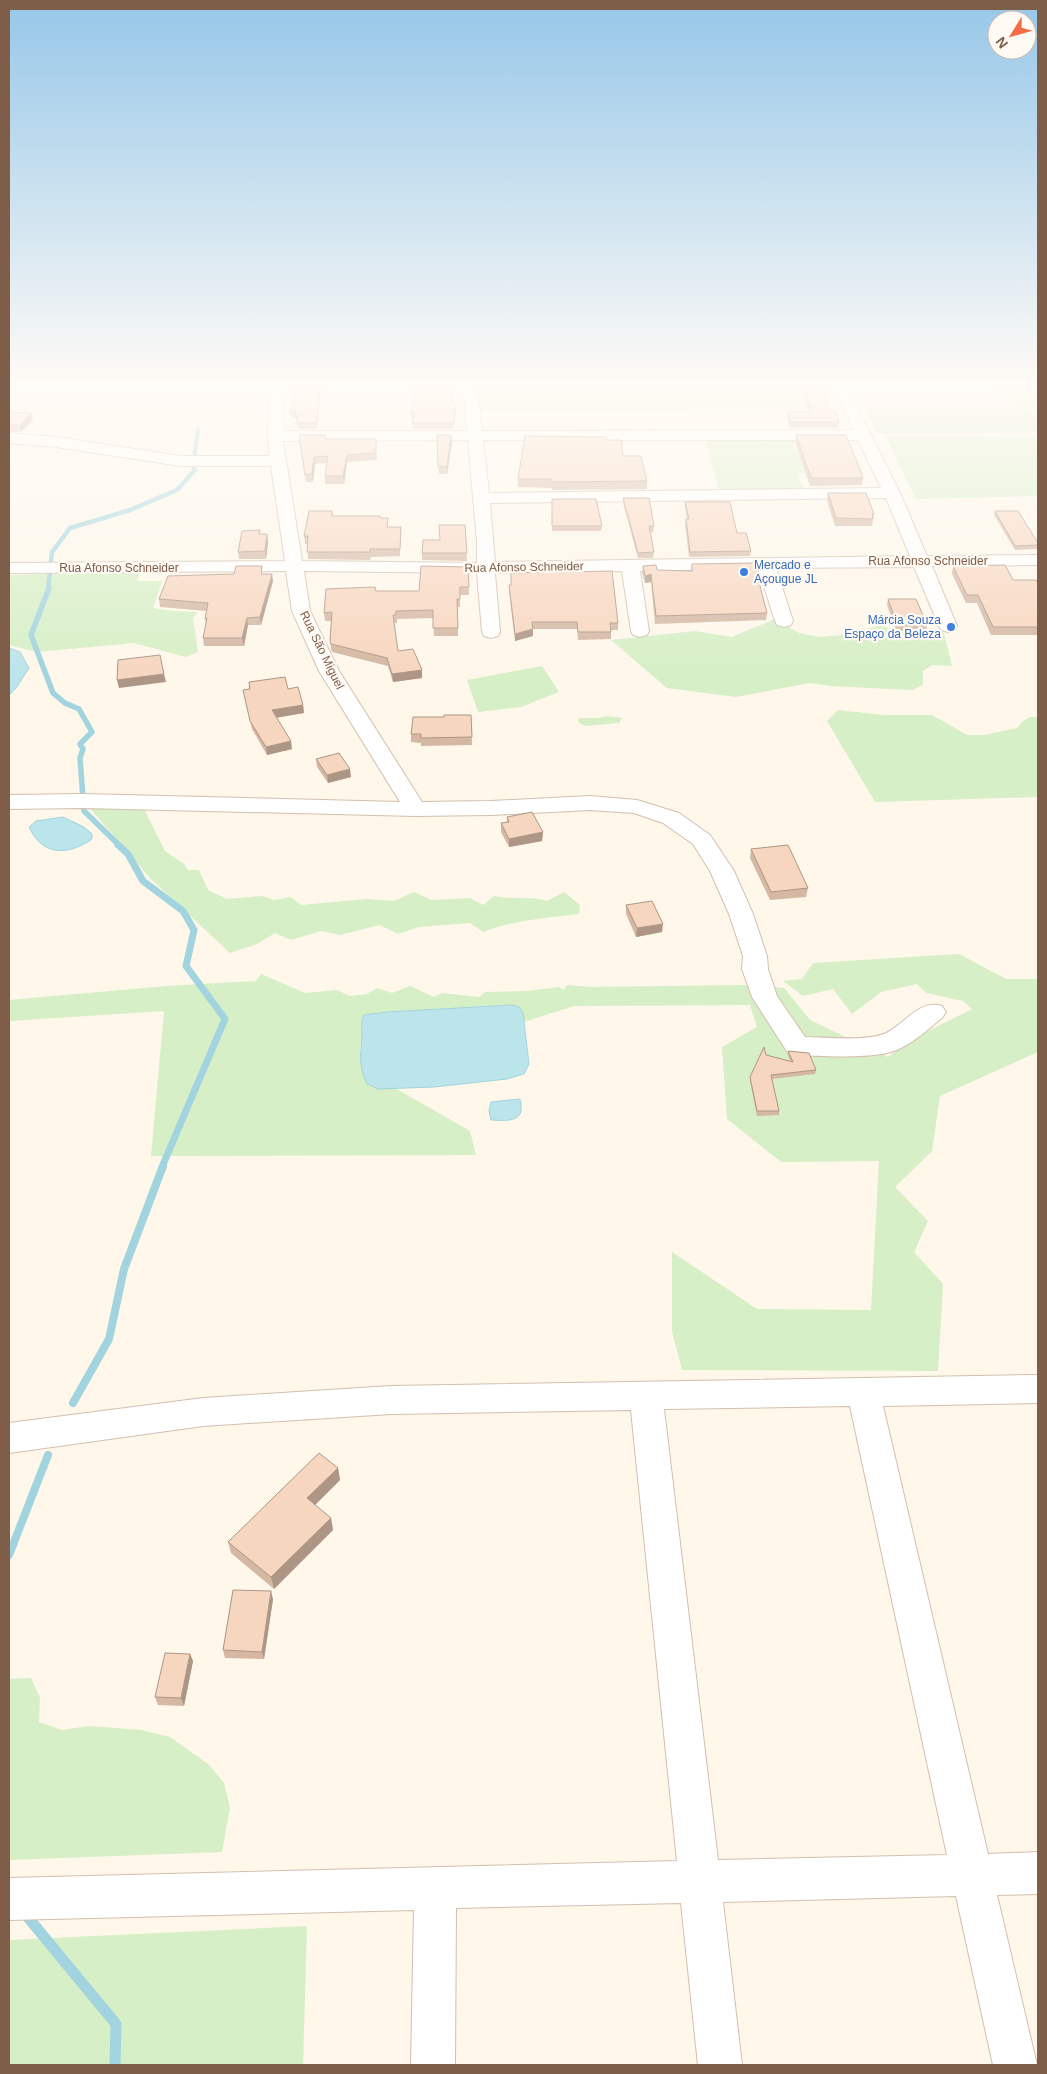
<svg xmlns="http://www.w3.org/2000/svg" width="1047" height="2074" viewBox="0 0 1047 2074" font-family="Helvetica,sans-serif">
	<rect width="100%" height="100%" fill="#fef7ea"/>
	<g fill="#d6efc6">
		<polygon points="471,384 826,384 836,407 581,411 472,410"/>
		<polygon points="994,384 1015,384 1038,393 1038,407 1012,407"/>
		<polygon points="864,408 1031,409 1038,420 1038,432 877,434"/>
		<polygon points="885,436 1038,437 1038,496 916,499"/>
		<polygon points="792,439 798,455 856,455 863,472 798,473 803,489 719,490 706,440"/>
		<polygon points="141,571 137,581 162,581 153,608 173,611 198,612 193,618 198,652 186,657 134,643 36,652 9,645 9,575"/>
		<polygon points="775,619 799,633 819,637 844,635 881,625 898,632 944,633 952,666 932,665 923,671 923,685 912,690 830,686 810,683 736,697 667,688 611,640 695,631 732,637"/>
		<polygon points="542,666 559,692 521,707 478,712 467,680"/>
		<polygon points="838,710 884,715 932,715 967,735 984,735 1017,728 1023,721 1030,717 1038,717 1038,797 875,802 827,721"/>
		<polygon points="606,716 622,718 619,723 585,726 578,722 579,718 599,718"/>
		<path d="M88,806L144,809L165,851L184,864L188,870H199L208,890L227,899L263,896L274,900L291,897L301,905L367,899L394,901L414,892L431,900L470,898L483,905L494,896C512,900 531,896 547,901L564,892L580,905L579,914C546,918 514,920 483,932L470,923L419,927L398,934L380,925L340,935L321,931L291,940L275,933L257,944L230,953L150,878Z"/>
		<polygon points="959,954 1006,979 1038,979 1038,1052 940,1096 932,1151 895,1187 928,1221 914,1252 943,1284 938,1371 682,1370 672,1331 672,1252 757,1309 871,1310 879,1161 781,1162 727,1119 722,1047 757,1027 750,1005 574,1006 524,1022 523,1013 500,1005 477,1008 387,1012 364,1015 361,1022 362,1033 360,1050 378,1089 395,1088 470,1131 476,1155 151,1156 164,1011 9,1021 9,1000 166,986 256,981 261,974 305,993 337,990 350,996 367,994 377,988 392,993 410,986 434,997 442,993 479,997 485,992 528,991 559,987 564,990 567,985 591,987 745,985 784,988 810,1020 888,1057 912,1039 972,1009 963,1001 926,993 917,984 881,992 852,1014 833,989 803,996 783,981 802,979 813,963"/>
		<polygon points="31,1678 40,1698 39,1722 62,1730 89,1726 141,1730 170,1737 208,1764 224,1783 230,1808 222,1852 9,1860 9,1679"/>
		<polygon points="307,1926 303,2065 9,2065 9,1940"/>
	</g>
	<g fill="#bce4eb" stroke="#a1d4de">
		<polygon points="9,648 20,652 29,668 16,688 9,695"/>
		<path d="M63,817L84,827L92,834V839C68,856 42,856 29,827L36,821Z"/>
		<path d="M512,1005L519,1007L523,1013L529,1064L524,1074L507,1079L434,1087L378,1089L367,1084C358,1064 361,1055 362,1034C362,1026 360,1023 364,1015L387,1012Z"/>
		<path d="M520,1099C526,1122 510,1121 491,1120L489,1111L491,1102Z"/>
	</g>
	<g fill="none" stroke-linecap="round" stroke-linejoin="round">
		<g stroke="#a1d4de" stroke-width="4.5">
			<polyline points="194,460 198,429"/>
			<polyline points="48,589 52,552 70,528 130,510 177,490 195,470 192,464"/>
		</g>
		<polyline stroke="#a1d4de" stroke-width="5.5" points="49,588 31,635 53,693 65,703 79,709 92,732 80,744 83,749 80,758 84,811 120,846"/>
		<polyline stroke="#a1d4de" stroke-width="7" points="118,845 128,854 143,881 183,911 194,930 186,966 225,1019 162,1167"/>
		<g stroke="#a1d4de" stroke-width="8">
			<polyline points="73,1403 109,1339 124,1269 163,1166"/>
			<polyline points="9,1555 48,1455"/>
		</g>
		<polyline stroke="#a1d4de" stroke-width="11" points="26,1915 116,2024 115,2065"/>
		<defs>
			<g id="minor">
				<path d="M271,384H285L283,431H467L463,384H477L482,431L854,430L832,384H846L900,493L927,556L1038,555V565L932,566L957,626L955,630L948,632L941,630L939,626L914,567L776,568L793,621L791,625L784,627L777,625L775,621L758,568L640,571L649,631L647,635L640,637L633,635L631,631L622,571L495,573L500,632L498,636L491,638L484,636L482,632L477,573L304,571L310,611L339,671L422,802L491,801L590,796L637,800L679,813L710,835L734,871L753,914L767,956L768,969L777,996L805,1037C825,1037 868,1042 886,1033C905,1024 919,999 942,1006L946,1012L942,1018C929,1028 916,1041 901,1048C879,1060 823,1056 797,1055L788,1053L752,997L742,969L743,956L729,914L710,871L693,844L663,823L634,813L590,810L491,815L415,816L83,808L9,809V795L83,794L400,802L319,671L292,611L286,571L9,573V563L285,561L271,466H181L56,447L9,443V433L56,437L181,456H270L267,436ZM468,440L477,542V563L302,561L283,441ZM483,440H858L881,488L489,493ZM886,498L910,556L495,562L490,503Z"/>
				<path d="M1038,1375V1403L883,1406L988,1854L1038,1852V1894L997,1895L1037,2065H993L956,1896L723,1902L742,2065H698L681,1903L456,1908L455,2065H411L414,1910L9,1920V1878L677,1861L631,1410L391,1414L203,1426L9,1453V1423L203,1398L391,1386ZM850,1406L947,1855L718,1860L664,1409Z"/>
			</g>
		</defs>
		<use href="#minor" stroke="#d3bfae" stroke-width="2"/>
		<use href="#minor" fill="#fff" fill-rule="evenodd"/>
	</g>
	<g fill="#d4b8a4">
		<polygon points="321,384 317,429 298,429 296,418 291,418 290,412"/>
		<polygon points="360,384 453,384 453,403 456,410 453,429 413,429 412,423 413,419 411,418 410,412 417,387 360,387"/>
		<polygon points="800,384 820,384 830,412 839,422 838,428 790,428 787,419 788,412 809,412"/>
		<polygon points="9,412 31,413 33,420 21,432 9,432"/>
		<polygon points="437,435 452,442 447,474 439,474"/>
		<polygon points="796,435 863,478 862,485 810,486 795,442"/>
		<polygon points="325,439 376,439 377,460 347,462 344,484 325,484 325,476 327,463 315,464 313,482 306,482 300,443"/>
		<polygon points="607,440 647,481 647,489 552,490 552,488 518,487 518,479"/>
		<polygon points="828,493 874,514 872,526 835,526 827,501"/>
		<polygon points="623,498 654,526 653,532 650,532 654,552 653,558 638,558 623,503"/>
		<polygon points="552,499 602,526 601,531 552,531"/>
		<polygon points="685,502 737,533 751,551 750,556 689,557 685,524 686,519 687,519 685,507"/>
		<polygon points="332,511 333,516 380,518 388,527 401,527 400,556 371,557 370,560 308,559 308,544 305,544 304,536"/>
		<polygon points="995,511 1038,543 1038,549 1015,550 994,515"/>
		<polygon points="465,525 467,561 422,560 422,553 440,540"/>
		<polygon points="260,530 260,534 267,534 268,542 266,559 239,559 238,552"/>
		<polygon points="692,564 767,613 766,620 655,624 651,582 645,583 642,573 643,566 657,570 691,571"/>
		<polygon points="953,566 1013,580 1038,584 1038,635 991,635 977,603 966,603 952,574"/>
		<polygon points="468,567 469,595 460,595 460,607 458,607 458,636 434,636 433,618 397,619 397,623 394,623 398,651 422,678 393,682 388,666 332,652 331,649 330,641 331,621 325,621 324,613 376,591 419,591"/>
		<polygon points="263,574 273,581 261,625 248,625 244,646 204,646 203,638 206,624 205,619 207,611 160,607 159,599"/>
		<polygon points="509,585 618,623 618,630 611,630 611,639 578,640 577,629 533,629 533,636 515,641 509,592"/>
		<polygon points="888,599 927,625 926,631 896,631 887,605"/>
		<polygon points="249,682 288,689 303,705 304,713 276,718 292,749 267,755 252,729 243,690 249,689"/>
		<polygon points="471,715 472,745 421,746 421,743 411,742 411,734 444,717"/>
		<polygon points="316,759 351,777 328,783 317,767"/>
		<polygon points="507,817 543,832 542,841 509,847 501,832 501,823 507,822"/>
		<polygon points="751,849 808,888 806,897 770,900 750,858"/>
		<polygon points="626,905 662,932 636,937 626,914"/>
		<polygon points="788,1051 816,1070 815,1074 772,1079 779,1111 779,1115 757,1116 750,1081 750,1077 766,1055 790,1061 788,1055"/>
		<polygon points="338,1468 340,1480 315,1505 331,1518 333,1530 274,1589 231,1553 228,1542"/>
		<polygon points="273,1599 264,1659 225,1658 223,1650"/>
		<polygon points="190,1654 193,1661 184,1706 158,1705 155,1697"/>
	</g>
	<g fill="#ad9686">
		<polygon points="320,384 321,384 317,429 317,423"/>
		<polygon points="456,403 456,410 453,429 453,423"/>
		<polygon points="31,413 33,420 21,432 20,425"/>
		<polygon points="451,435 452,442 447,474 447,467"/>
		<polygon points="347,455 347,462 344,484 343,476"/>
		<polygon points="314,457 315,464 313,482 312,474"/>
		<polygon points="267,534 268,542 266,559 265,551"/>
		<polygon points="272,574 273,581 261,625 260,617"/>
		<polygon points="651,574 651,582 645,583 645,576"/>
		<polygon points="247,618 248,625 244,646 242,638"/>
		<polygon points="533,629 533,636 515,641 515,634"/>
		<polygon points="422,670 422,678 393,682 392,674"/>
		<polygon points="164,674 166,682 119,688 117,680"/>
		<polygon points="303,705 304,713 273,718 272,710"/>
		<polygon points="291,741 292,749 267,755 266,747"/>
		<polygon points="350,769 351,777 328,783 327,775"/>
		<polygon points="543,832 542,841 509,847 509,839"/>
		<polygon points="663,924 662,932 636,937 637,928"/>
		<polygon points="338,1468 340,1480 310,1510 307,1498"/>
		<polygon points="331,1518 333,1530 274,1589 271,1577"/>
		<polygon points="271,1591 273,1599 264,1659 262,1652"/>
		<polygon points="190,1654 193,1661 184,1706 181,1698"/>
	</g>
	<g fill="#f7d6bf" stroke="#ad9686">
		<polygon points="296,384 320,384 317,423 297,423 296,412 290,412"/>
		<polygon points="417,384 453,384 452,403 456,403 453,423 412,423 415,412 410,412"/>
		<polygon points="803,384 820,384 830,412 836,412 839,422 791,422 788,412 812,412"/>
		<polygon points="9,412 31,413 20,425 9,425"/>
		<polygon points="299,435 325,435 325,439 376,439 376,453 347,455 343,476 325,476 328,456 314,457 312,474 305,475"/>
		<polygon points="437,435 451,435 447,467 438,466"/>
		<polygon points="796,435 846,435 863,478 811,478"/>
		<polygon points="525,436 606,437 607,440 621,440 623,456 641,456 647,481 552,482 552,479 518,479"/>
		<polygon points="828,493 866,493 874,514 872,514 873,519 836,518"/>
		<polygon points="623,498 649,498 654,526 649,526 654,552 638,553"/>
		<polygon points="552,499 596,499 602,526 552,526"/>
		<polygon points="685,502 730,502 737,533 746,533 751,551 690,552 686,519 689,519"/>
		<polygon points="309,511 332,511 332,516 380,516 380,518 388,518 387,527 401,527 400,549 370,549 370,552 307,552 308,536 304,536"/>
		<polygon points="995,511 1018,511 1038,543 1038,545 1015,546"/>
		<polygon points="439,525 465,525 467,553 422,553 423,540 440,540"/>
		<polygon points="260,530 259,534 267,534 265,551 238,552 242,531"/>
		<polygon points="754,563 767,613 656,616 651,574 645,576 643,566 656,565 657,570 692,571 692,564"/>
		<polygon points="1005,565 1013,580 1036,580 1038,584 1038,627 993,627 978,595 967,595 953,566"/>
		<polygon points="236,566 262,566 261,574 272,574 260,617 247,618 242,638 203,638 207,618 205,619 208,603 159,599 168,576 234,574"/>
		<polygon points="421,566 468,567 469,587 460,587 460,599 457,599 458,628 433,628 433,610 396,611 396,615 393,615 398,651 413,649 422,670 392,674 387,658 331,644 330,641 332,612 324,613 326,589 375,587 376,591 419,591"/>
		<polygon points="612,571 618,623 610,623 611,632 578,632 577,622 532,622 533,629 515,634 509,585 511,585 511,573"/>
		<polygon points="888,599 916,599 927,625 897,624"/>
		<polygon points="160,655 164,674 117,680 118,660"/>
		<polygon points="285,677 288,689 298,687 303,705 272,710 291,741 266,747 250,721 243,690 250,689 249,682"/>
		<polygon points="444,715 471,715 472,737 421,738 421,734 411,734 413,717 444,717"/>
		<polygon points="339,753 350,769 327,775 316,759"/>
		<polygon points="532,812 543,832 509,839 501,823 509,822 507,817"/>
		<polygon points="788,845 808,888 771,892 751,849"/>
		<polygon points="652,901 663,924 637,928 626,905"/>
		<polygon points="764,1047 766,1055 793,1062 788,1051 809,1053 816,1070 771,1075 779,1111 757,1111 750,1077"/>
		<polygon points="319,1453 338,1468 307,1498 331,1518 271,1577 228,1542"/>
		<polygon points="233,1590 271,1591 262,1652 223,1650"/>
		<polygon points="165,1653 190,1654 181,1698 155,1697"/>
	</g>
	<linearGradient id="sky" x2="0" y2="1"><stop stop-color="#96c7e9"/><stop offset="0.57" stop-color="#fffbf6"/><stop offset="1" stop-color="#fffbf6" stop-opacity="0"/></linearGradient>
	<rect width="1047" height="674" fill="url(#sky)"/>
	<g fill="#3f7fe0" stroke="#fffaf3" stroke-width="2">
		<circle cx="744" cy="572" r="5"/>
		<circle cx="951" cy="627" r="5"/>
	</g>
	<g text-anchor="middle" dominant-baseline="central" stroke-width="4.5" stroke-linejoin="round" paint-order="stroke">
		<g font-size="12" fill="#7e5d49" stroke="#fffaf3">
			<text x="928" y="561">Rua Afonso Schneider</text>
			<text transform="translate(524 567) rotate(-1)">Rua Afonso Schneider</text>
			<text x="119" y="568">Rua Afonso Schneider</text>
			<text transform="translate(322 650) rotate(64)">Rua São Miguel</text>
		</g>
		<g font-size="12" fill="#366cbe" stroke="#fffaf3" text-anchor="start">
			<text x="754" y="565">Mercado e<tspan x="754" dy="14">Açougue JL</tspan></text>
			<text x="941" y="620" text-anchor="end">Márcia Souza<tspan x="941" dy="14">Espaço da Beleza</tspan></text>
		</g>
	</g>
	<rect width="1047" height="2074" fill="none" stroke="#7e5d49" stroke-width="20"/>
	<g transform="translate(1012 35) rotate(233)"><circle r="24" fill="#fffaf3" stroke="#cbbbaf"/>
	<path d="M0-4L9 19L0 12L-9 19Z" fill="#f36e44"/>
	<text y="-8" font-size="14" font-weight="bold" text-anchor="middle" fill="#7e5d49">N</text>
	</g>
</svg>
